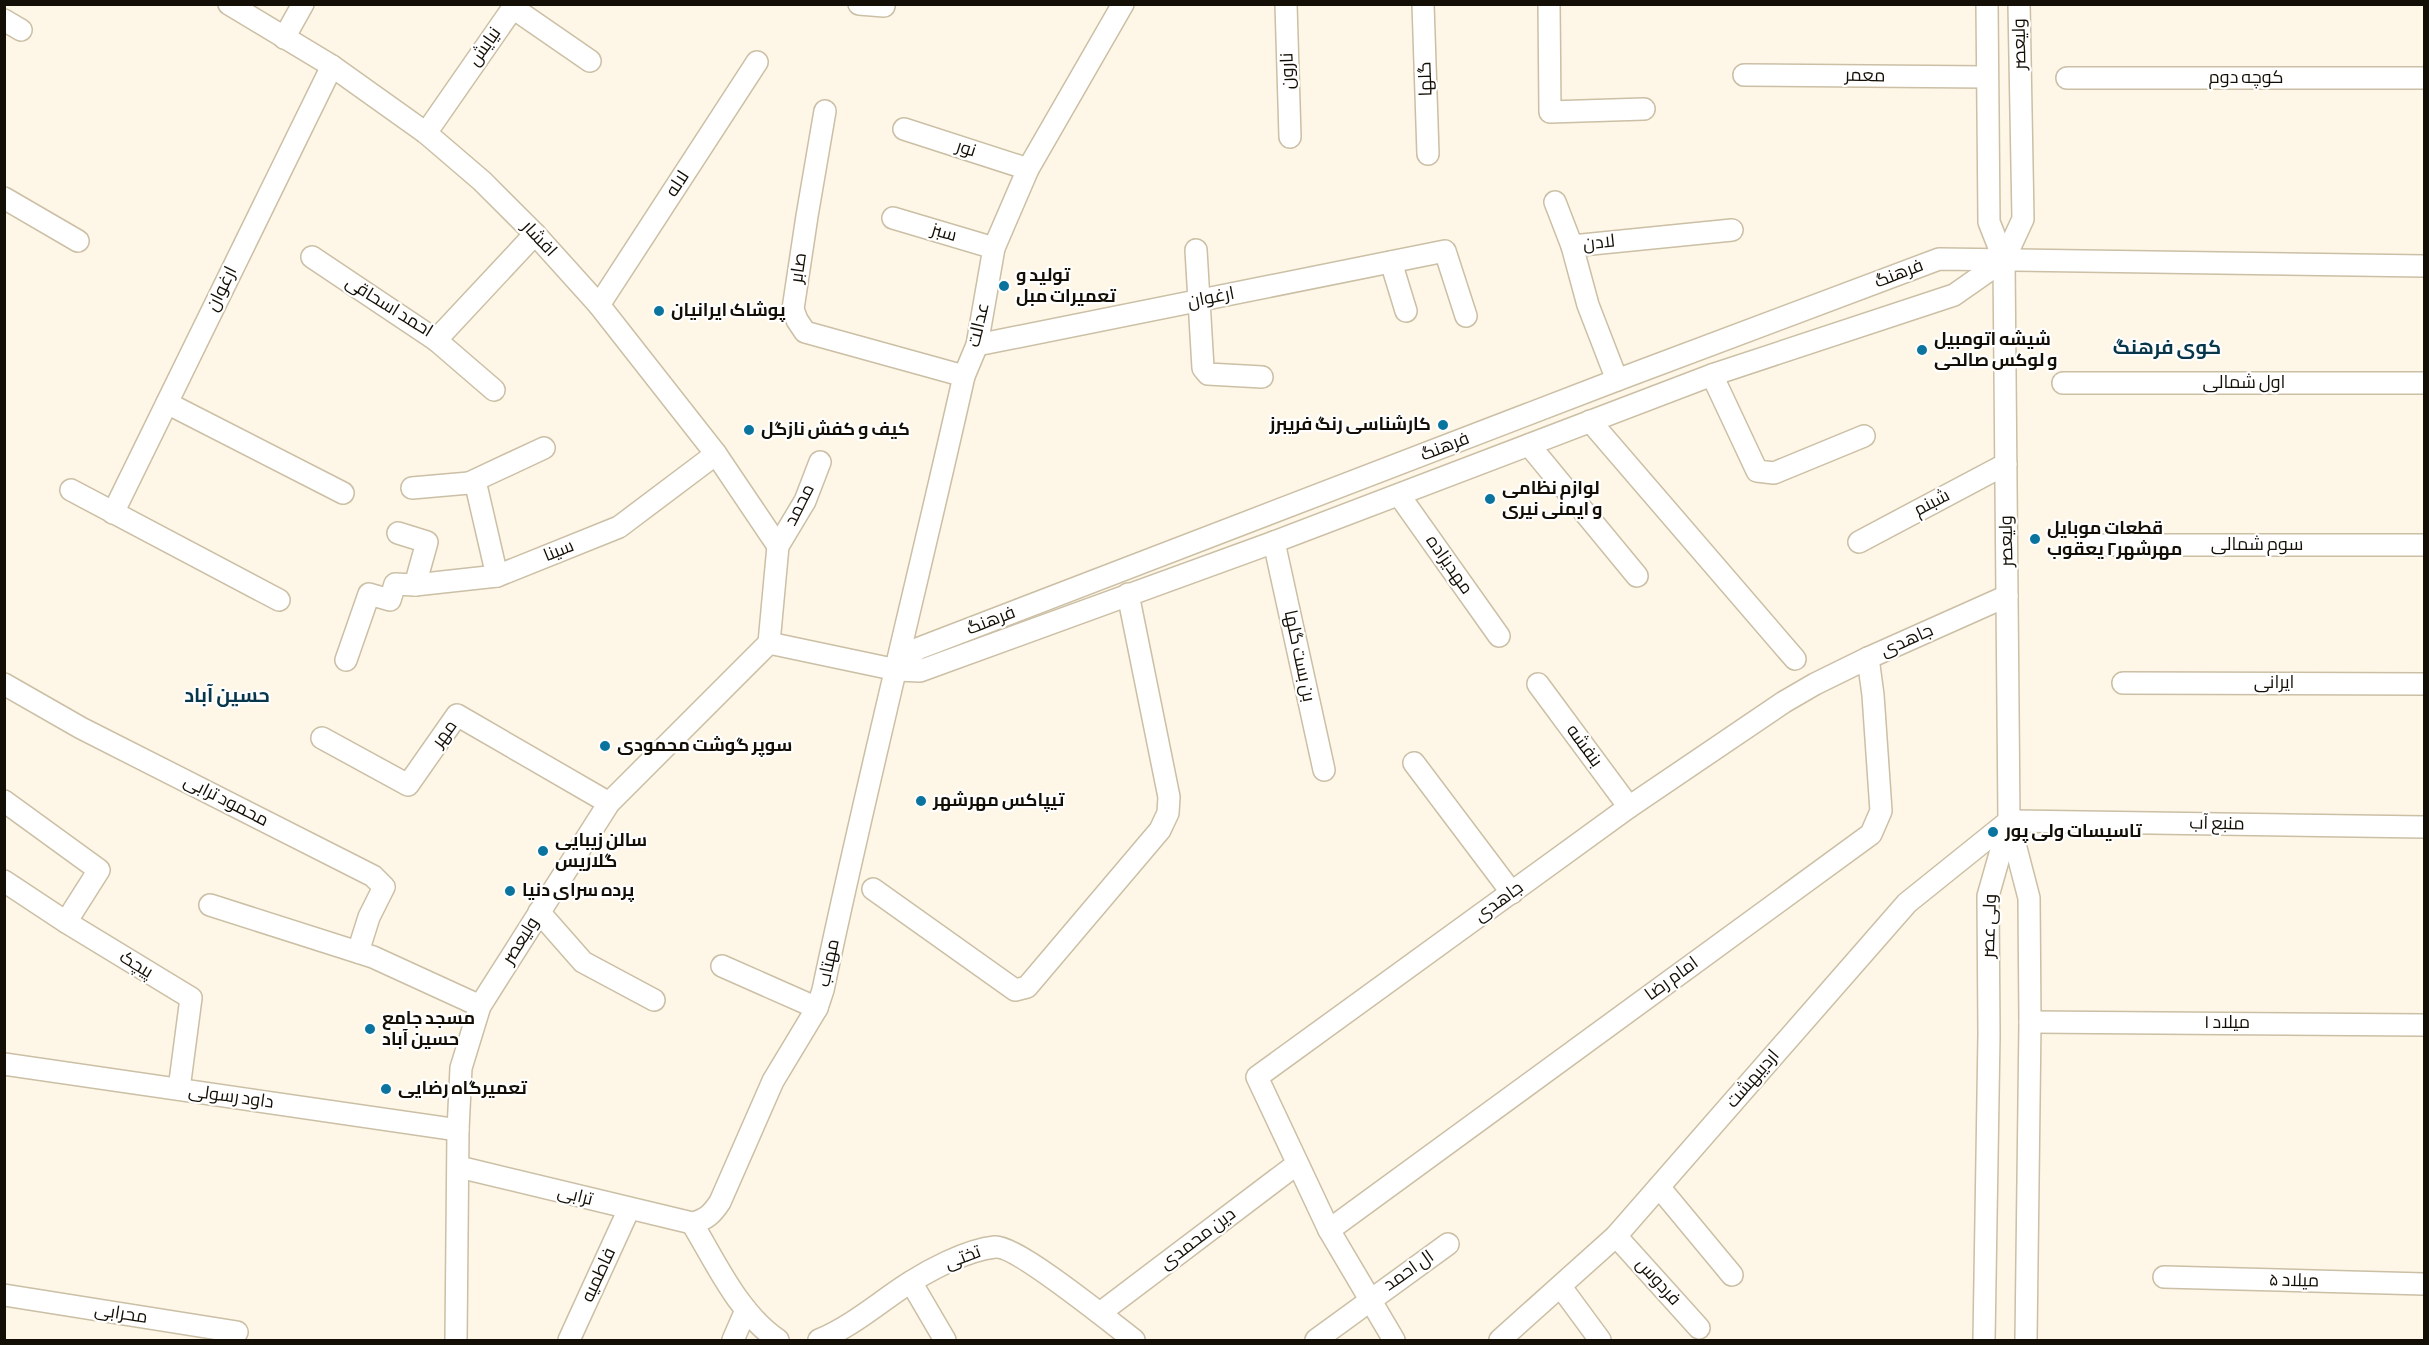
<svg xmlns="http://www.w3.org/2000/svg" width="2429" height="1345" viewBox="0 0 2429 1345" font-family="'Alegreya Sans',Cairo,sans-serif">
	<rect width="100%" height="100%" fill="#fef6e6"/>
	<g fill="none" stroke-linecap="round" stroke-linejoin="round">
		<defs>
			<g id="minor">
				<polyline points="229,4 332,66 426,133 482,181 535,234 599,305 716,454 778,546"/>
				<polyline points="859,4 884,6"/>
				<polyline points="1286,4 1290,137"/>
				<polyline points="1423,4 1428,154"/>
				<polyline points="1549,4 1550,112 1644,109"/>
				<polyline points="1987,4 1989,222 2004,260 2009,821 2029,898 2030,1022 2026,1340"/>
				<polyline points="4,20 21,30"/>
				<polyline points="284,38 303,4"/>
				<polyline points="1744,75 1987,77"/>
				<polyline points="2067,78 2424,78"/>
				<polyline points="825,111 807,216 793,309 797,320 805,332 964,376"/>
				<polyline points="904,129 1028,169"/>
				<polyline points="426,133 510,12 519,12 590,61"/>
				<polyline points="4,198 78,241"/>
				<polyline points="1555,202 1572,246"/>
				<polyline points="893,218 994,248"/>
				<polyline points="1196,250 1203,368 1208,374 1262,377"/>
				<polyline points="312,257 436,340 494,390"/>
				<polyline points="2004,260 2023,219 2019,4"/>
				<polyline points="1391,262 1406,311"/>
				<polyline points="599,305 757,62"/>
				<polyline points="436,340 535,234"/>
				<polyline points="977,345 1445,251 1466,316"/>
				<polyline points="1712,375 1757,471 1774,473 1864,436"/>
				<polyline points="1617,380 1588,305 1572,246 1732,230"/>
				<polyline points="2063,383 2424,383"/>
				<polyline points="167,403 343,493"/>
				<polyline points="1590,421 1795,659"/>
				<polyline points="1529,445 1637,576"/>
				<polyline points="469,483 544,448"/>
				<polyline points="412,488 469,483 476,485 497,576"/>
				<polyline points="71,490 279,600"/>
				<polyline points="1399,495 1499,636"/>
				<polyline points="113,513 332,66"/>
				<polyline points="398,533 427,542 415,585"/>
				<polyline points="1274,542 1324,770"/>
				<polyline points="1859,542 2006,464"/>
				<polyline points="2089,545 2424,545"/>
				<polyline points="769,643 897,670 920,671 1274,542 1712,375 1954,295 2004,260"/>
				<polyline points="346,660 369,594 390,600 395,584 415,585 497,576 619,527 716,454"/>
				<polyline points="897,670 917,649 1617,380 1939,259 2424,266"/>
				<polyline points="2123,683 2424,684"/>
				<polyline points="4,684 81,728 373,876 384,887 369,917 358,952"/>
				<polyline points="1538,684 1629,807"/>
				<polyline points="322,738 408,785 457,715 609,803"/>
				<polyline points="1414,763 1512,893"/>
				<polyline points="4,801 99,870 66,922"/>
				<polyline points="2009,821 2424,827"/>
				<polyline points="4,881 66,922 191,998 179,1089"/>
				<polyline points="873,889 1015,990 1027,987 1160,830 1168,813 1169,797 1128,594"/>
				<polyline points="210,905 373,957 480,1006"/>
				<polyline points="539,912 583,962 654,1000"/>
				<polyline points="722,966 817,1008"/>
				<polyline points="2030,1022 2424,1025"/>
				<polyline points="4,1064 458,1130"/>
				<path d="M459,1167L692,1223C706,1220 712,1214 720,1202L773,1081L817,1008L823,990C866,785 918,581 964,376L977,345L994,248L1028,169L1123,4"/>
				<polyline points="1659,1187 1732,1275"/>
				<path d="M692,1223C716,1263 739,1314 778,1340"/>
				<polyline points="1329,1230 1871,834 1881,811 1873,695 1868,658"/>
				<polyline points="1616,1236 1699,1328"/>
				<polyline points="2164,1277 2424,1284"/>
				<polyline points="911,1282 945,1340"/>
				<polyline points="1561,1287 1600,1340"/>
				<polyline points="4,1295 237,1332"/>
				<polyline points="1100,1313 1297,1164"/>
				<polyline points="456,1340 458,1130 461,1068 480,1006 609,803 769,643 778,546 805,501 820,462"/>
				<polyline points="569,1340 629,1209"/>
				<polyline points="733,1340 746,1310"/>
				<path d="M819,1340C849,1328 876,1305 903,1287C927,1271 966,1250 995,1247C1016,1245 1113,1324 1134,1340"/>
				<polyline points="1316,1340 1448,1244"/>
				<polyline points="1394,1340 1329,1230 1257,1077 1629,807 1784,702 1815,684 1868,658 2007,596"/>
				<polyline points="1500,1340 1616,1236 1907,903 2009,821"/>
				<polyline points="1984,1340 1989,1035 1988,896 2009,822"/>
			</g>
		</defs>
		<use href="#minor" stroke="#cbbfa5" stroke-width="24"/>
		<use href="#minor" stroke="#fff" stroke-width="21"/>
	</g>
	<g fill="#0a749f" stroke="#fff" stroke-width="2">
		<circle cx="1004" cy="286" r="6"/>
		<circle cx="659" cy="311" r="6"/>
		<circle cx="1922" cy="350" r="6"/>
		<circle cx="1443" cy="425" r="6"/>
		<circle cx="749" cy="430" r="6"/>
		<circle cx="1490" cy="499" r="6"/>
		<circle cx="2035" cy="539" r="6"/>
		<circle cx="605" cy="746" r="6"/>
		<circle cx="921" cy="801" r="6"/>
		<circle cx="1993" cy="832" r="6"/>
		<circle cx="543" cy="851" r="6"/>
		<circle cx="510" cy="891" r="6"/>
		<circle cx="370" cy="1029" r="6"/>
		<circle cx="386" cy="1089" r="6"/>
	</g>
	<g text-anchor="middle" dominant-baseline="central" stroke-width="4.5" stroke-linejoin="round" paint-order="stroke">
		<g font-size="18" fill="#140f06" stroke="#fff">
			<text transform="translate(2020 44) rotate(-91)">ولیعصر</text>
			<text transform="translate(485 47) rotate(-55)">نیایش</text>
			<text transform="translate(1288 71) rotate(-92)">نارون</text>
			<text transform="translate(1865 76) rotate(1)">معمر</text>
			<text x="2246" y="78">کوچه دوم</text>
			<text transform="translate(1426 79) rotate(-92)">گلها</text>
			<text transform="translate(966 149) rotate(18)">نور</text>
			<text transform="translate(678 184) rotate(-57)">لاله</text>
			<text transform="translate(944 233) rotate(16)">سبز</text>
			<text transform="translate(539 239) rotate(47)">افشار</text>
			<text transform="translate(1599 243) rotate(-6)">لادن</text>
			<text transform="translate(799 268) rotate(-82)">صابر</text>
			<text transform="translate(1899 274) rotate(-21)">فرهنگ</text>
			<text transform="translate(222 289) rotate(-64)">ارغوان</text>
			<text transform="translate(1211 298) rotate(-11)">ارغوان</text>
			<text transform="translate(389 307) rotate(32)">احمد اسحاقی</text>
			<text transform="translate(979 325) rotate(-77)">عدالت</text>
			<text x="2244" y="383">اول شمالی</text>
			<text transform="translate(1445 447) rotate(-21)">فرهنگ</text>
			<text transform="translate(1932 503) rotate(-28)">شبنم</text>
			<text transform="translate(800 505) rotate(-63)">محمد</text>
			<text transform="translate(2007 541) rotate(-91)">ولیعصر</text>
			<text x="2257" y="545">سوم شمالی</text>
			<text transform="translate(559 551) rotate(-22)">سینا</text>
			<text transform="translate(1449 565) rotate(55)">مهدیزاده</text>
			<text transform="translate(991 621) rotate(-21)">فرهنگ</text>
			<text transform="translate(1907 641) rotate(-24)">جاهدی</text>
			<text transform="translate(1299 656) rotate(78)">بن بست گلها</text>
			<text x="2274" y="683">ایرانی</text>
			<text transform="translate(445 734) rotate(-54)">مهر</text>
			<text transform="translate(1584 746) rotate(54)">بنفشه</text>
			<text transform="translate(226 801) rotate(27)">محمود ترابی</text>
			<text transform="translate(2217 824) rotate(1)">منبع آب</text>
			<text transform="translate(1499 902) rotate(-36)">جاهدی</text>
			<text transform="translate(1990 926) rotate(-88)">ولی عصر</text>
			<text transform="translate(521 941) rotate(-58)">ولیعصر</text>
			<text transform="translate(829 963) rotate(-78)">مهتاب</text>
			<text transform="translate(136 965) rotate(31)">پیچک</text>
			<text transform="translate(1672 979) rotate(-36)">امام رضا</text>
			<text x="2227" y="1023">میلاد ۱</text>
			<text transform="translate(1753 1079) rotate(-49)">اردیبهشت</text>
			<text transform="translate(231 1097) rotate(8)">داود رسولی</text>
			<text transform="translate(575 1196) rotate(14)">ترابی</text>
			<text transform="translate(1198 1239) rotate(-37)">دین محمدی</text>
			<text transform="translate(963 1258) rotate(-21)">تختی</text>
			<text transform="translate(1409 1271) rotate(-35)">ال احمد</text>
			<text transform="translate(599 1275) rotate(-65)">فاطمیه</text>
			<text transform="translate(2294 1281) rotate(1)">میلاد ۵</text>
			<text transform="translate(1658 1282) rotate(48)">فردوس</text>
			<text transform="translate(121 1314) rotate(9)">محرابی</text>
		</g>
		<g font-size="18" font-weight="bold" fill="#140f06" stroke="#fff" text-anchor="start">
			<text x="1016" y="276">تولید و<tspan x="1016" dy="21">تعمیرات مبل</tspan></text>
			<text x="671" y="311">پوشاک ایرانیان</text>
			<text x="1934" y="340">شیشه اتومبیل<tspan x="1934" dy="21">و لوکس صالحی</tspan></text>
			<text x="1431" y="425" text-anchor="end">کارشناسی رنگ فریبرز</text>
			<text x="761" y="430">کیف و کفش نازگل</text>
			<text x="1502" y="489">لوازم نظامی<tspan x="1502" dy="21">و ایمنی نیری</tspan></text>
			<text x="2047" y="529">قطعات موبایل<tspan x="2047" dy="21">مهرشهر۲ یعقوب</tspan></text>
			<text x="617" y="746">سوپر گوشت محمودی</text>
			<text x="933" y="801">تیپاکس مهرشهر</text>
			<text x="2005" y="832">تاسیسات ولی پور</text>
			<text x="555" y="841">سالن زیبایی<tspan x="555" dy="21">گلاریس</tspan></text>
			<text x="522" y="891">پرده سرای دنیا</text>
			<text x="382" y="1019">مسجد جامع<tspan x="382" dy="21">حسین آباد</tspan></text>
			<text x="398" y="1089">تعمیرگاه رضایی</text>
		</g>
		<g font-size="20" font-weight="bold" fill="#08364b" stroke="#fff">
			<text x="2167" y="348">کوی فرهنگ</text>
			<text x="227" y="696">حسین آباد</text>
		</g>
	</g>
	<rect width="2429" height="1345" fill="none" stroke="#140f06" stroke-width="12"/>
</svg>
